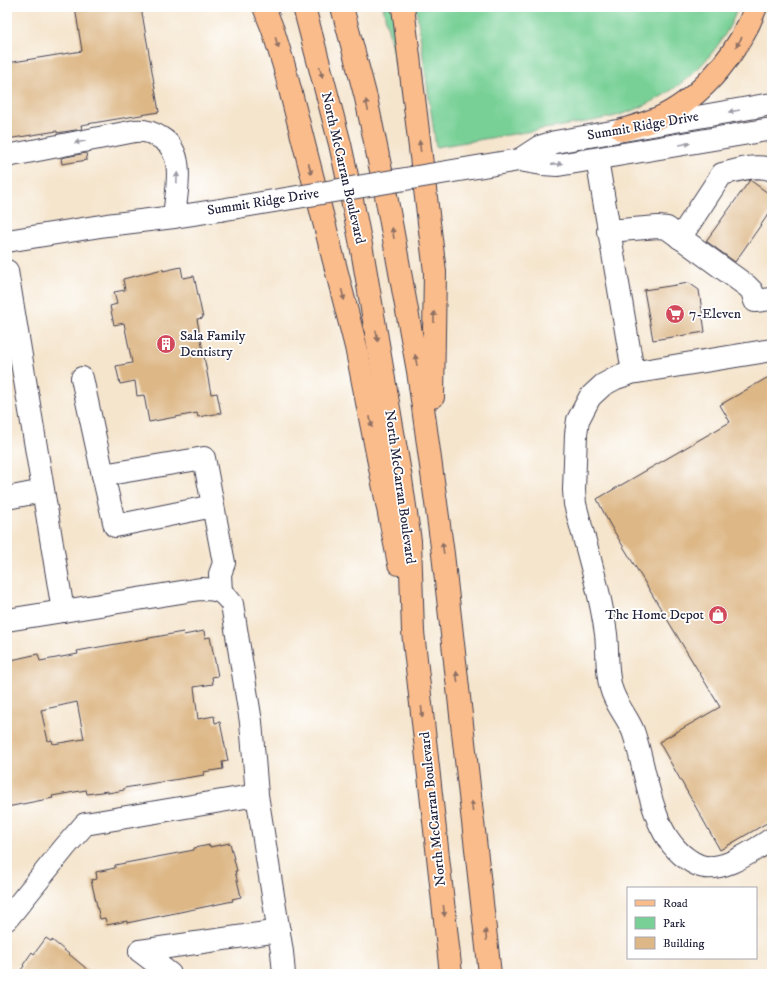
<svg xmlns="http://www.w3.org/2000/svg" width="779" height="981" viewBox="0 0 779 981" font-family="'IM FELL DW Pica',serif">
	<rect width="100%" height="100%" fill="#fff"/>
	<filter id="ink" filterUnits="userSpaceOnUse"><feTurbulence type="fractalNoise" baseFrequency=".025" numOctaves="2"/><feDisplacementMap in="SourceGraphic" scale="8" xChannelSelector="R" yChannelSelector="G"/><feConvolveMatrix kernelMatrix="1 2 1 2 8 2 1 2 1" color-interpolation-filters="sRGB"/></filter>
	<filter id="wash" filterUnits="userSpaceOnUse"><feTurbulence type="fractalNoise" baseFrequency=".012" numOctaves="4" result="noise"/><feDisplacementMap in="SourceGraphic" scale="16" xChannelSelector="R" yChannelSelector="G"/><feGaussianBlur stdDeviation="0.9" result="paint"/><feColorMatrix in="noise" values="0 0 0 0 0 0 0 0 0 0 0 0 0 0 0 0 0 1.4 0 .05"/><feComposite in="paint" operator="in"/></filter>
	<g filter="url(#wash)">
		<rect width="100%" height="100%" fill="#f5e5cd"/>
		<g fill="#78d096" stroke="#4d7968">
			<polygon points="383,7 394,7 406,100 403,98"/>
			<path d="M416,7H738C719,60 670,101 616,116C609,118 600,119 592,121L436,147Z"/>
		</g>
		<g id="blocks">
			<g fill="#ddb786" fill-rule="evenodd">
				<polygon points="75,7 141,7 159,112 81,125 82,129 57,133 57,131 7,139 7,63 82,51"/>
				<polygon points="86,153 87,160 62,164 61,158"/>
				<polygon points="750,180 772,196 772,209 735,262 706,241"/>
				<polygon points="181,267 183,278 194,276 203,318 197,319 211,394 217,393 221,413 198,417 197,413 149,422 144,395 137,396 135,381 120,384 116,366 132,363 124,323 114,325 110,306 117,304 114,292 125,290 123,279 163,269 163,271"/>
				<polygon points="689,283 699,290 705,332 653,340 644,290"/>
				<polygon points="772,375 772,820 720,850 659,742 720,707 609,523 597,499 730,422 720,405"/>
				<path d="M204,631L205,638L210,637L218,676L212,677L213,684L194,687L198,719L214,716L215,723L220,722L228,761L222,762L223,769L203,772L204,775L124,788V790L108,793V791L87,794L86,790L52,796L53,798L7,807V661L38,654L40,661L78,654L77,651L144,639L183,632L184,635ZM77,702L84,739L53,744L52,740L48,741L41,710Z"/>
				<polygon points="230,843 237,871 235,871 241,897 232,899 233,901 127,923 127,921 107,925 105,918 100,919 91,880 97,879 96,872 115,868 115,865 194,850 194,848 210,845 210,847"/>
				<polygon points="46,938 52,942 52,940 93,974 18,974 24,966 23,965 32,952 34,954"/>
			</g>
		</g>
	</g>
	<g filter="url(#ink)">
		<use href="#blocks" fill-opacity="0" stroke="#423f51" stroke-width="1"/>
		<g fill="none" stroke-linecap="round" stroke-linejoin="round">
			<defs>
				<g id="minor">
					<path d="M7,156L135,131C145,130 152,132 161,138C187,153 176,192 174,217"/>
					<polyline points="597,159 633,372"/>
					<polyline points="519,160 539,147 555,142 772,104"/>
					<polyline points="519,160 542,164 558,165 772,129"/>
					<polyline points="608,231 658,227 667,228 747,286 752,291 755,301 772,299"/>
					<path d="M680,238L722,174C736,171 758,163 772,170"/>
					<polyline points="7,241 107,225 174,217 220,210"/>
					<polyline points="7,271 63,611"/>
					<path d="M772,350L631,373L616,378L603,385L590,397L578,420L576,434L574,490L575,504C586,547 600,590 606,634C608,650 606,672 611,688C615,704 627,716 633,731C649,775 649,843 698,865C720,875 754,850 772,839"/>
					<polyline points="82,378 103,475 204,458 224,563 220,574 221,592"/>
					<polyline points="103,475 115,526 213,506"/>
					<polyline points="7,498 43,491"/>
					<path d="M7,620L200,589C217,589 222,590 232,604L251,722L257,795L282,952L284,974"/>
					<polyline points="7,919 65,847 85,824 257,795"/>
					<polyline points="140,951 279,931"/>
					<polyline points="140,951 170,974"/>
				</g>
				<g id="major">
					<polyline points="264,7 273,30 284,66 356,347 399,564"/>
					<polyline points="304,7 340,144 349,185 362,250 401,479 410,541 413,632 451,974"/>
					<polyline points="342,7 366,98 385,190 418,371 443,554 490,974"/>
					<polyline points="403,7 435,272 433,397"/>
					<path d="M622,130C636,126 650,122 663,116C704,95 740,50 756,7"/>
				</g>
			</defs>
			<use href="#minor" stroke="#423f51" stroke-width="24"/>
			<use href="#major" stroke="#423f51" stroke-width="24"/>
			<use href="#minor" stroke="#fff" stroke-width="22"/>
			<use href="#major" stroke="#fabc8b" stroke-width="22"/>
			<defs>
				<polyline id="minor-bridge" points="220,210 519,160"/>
			</defs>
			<use href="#minor-bridge" stroke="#423f51" stroke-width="24" stroke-linecap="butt"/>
			<use href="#minor-bridge" stroke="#fff" stroke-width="22"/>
		</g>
		<defs><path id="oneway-solid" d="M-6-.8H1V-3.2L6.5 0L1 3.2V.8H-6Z"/></defs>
		<g fill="#8e6f63">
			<use href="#oneway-solid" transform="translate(739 42) rotate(121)"/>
			<use href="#oneway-solid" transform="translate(277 43) rotate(74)"/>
			<use href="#oneway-solid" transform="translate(321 72) rotate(75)"/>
			<use href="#oneway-solid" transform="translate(367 105) rotate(-102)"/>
			<use href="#oneway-solid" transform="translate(420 146) rotate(-97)"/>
			<use href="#oneway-solid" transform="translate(310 169) rotate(76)"/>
			<use href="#oneway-solid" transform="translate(393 233) rotate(-100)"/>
			<use href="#oneway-solid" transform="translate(343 295) rotate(76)"/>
			<use href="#oneway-solid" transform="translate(434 317) rotate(-89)"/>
			<use href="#oneway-solid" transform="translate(377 336) rotate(80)"/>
			<use href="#oneway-solid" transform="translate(416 360) rotate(-100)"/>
			<use href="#oneway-solid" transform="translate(371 422) rotate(79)"/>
			<use href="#oneway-solid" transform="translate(443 548) rotate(-98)"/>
			<use href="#oneway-solid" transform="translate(457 677) rotate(-96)"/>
			<use href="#oneway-solid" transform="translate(422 712) rotate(84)"/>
			<use href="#oneway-solid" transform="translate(472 806) rotate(-96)"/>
			<use href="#oneway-solid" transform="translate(444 911) rotate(84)"/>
			<use href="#oneway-solid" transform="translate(486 935) rotate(-96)"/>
		</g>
		<g fill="#9c9ca7">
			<use href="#oneway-solid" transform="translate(734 111) rotate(170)"/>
			<use href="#oneway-solid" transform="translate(80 142) rotate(169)"/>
			<use href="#oneway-solid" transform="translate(685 144) rotate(-10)"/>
			<use href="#oneway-solid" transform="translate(557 164) rotate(-2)"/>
			<use href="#oneway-solid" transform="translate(177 178) rotate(-87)"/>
		</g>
	</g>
	<defs>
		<symbol id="supermarket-disc" viewBox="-11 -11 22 22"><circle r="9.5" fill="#d1495b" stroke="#fff"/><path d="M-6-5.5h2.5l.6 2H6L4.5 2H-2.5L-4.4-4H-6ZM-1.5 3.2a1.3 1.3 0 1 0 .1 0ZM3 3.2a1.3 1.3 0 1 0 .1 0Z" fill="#fff"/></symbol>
		<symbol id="building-disc" viewBox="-11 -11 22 22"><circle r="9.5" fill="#d1495b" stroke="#fff"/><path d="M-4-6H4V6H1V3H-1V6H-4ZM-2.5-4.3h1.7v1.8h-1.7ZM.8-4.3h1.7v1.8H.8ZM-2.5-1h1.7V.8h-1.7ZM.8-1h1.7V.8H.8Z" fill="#fff"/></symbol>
		<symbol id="shop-disc" viewBox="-11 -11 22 22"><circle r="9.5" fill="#d1495b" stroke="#fff"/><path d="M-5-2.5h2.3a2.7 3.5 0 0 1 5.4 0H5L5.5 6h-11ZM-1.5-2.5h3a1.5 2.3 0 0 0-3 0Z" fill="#fff"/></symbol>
	</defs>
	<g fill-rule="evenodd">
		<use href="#supermarket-disc" x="664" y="303" width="22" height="22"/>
		<use href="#building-disc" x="155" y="333" width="22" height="22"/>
		<use href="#shop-disc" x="707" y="604" width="22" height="22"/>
	</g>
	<g text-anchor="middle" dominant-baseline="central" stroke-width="3.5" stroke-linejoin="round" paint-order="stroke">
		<g font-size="14" fill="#22223b" stroke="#fff">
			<text transform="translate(643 126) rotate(-10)">Summit Ridge Drive</text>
			<text transform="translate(343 168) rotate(77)">North McCarran Boulevard</text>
			<text transform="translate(263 202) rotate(-9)">Summit Ridge Drive</text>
			<text transform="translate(400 487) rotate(82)">North McCarran Boulevard</text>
			<text transform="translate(433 809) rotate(-96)">North McCarran Boulevard</text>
		</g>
		<g font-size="14" fill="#22223b" stroke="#fff" text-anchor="start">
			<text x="689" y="314">7-Eleven</text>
			<text x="180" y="336">Sala Family<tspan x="180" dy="16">Dentistry</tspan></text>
			<text x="704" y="615" text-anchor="end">The Home Depot</text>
		</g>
	</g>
	<rect width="779" height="981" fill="none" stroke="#fff" stroke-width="24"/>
	<rect x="627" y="887" width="130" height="72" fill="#ffffff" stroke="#a7a7b1"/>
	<rect x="635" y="900" width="20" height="6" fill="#fabc8b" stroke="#a7a7b1"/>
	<text x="663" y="907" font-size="12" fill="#22223b">Road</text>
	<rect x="635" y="917" width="20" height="12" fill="#78d096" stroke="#a7a7b1"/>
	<text x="663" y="927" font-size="12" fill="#22223b">Park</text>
	<rect x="635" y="937" width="20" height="12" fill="#ddb786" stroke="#a7a7b1"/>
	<text x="663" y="947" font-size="12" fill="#22223b">Building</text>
</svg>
